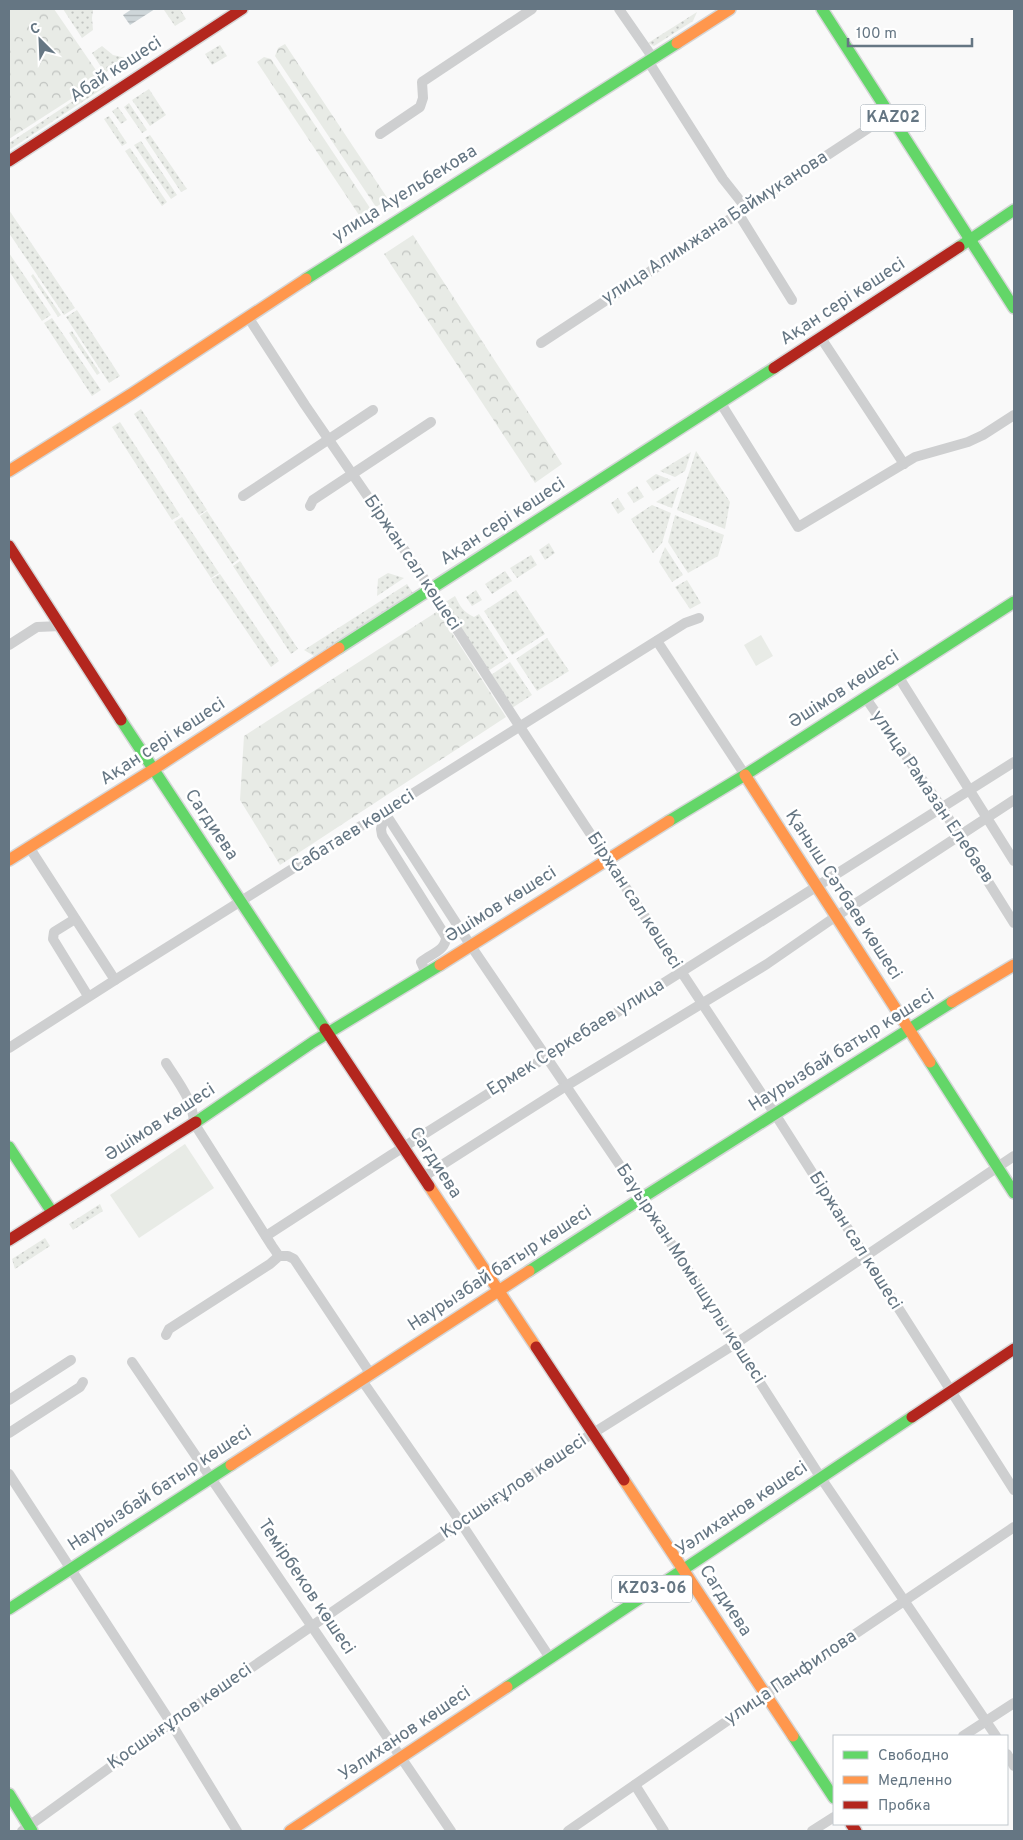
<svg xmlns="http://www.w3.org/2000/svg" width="1023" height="1840" viewBox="0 0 1023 1840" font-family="Overpass,sans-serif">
	<defs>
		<pattern id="grass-dots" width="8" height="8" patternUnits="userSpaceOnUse" patternTransform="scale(1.25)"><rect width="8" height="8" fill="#e8ebe6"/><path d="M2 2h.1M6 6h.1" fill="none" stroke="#c0c3c0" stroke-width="1.8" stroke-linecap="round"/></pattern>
		<pattern id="forest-crowns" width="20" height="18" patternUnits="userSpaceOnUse" patternTransform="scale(1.25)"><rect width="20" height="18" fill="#e8ebe6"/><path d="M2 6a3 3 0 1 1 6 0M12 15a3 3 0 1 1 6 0" fill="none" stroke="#c0c3c0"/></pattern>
		<pattern id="water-rules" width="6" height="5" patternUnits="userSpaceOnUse" patternTransform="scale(1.25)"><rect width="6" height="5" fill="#ced6d9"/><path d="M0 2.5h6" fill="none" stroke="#abb2b5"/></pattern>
	</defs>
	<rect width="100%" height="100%" fill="#f9f9f9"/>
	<g fill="url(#grass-dots)">
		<polygon points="63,9 93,9 92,18 93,30 82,38"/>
		<polygon points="172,9 180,9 186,19 175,26 164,10"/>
		<polygon points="697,12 693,21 654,46 648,43"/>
		<polygon points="220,45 227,56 212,65 205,54"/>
		<polygon points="102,46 113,55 126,58 105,73 92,53"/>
		<polygon points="102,82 105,87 9,150 9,143"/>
		<polygon points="149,89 166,115 150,126 132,100"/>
		<polygon points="129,103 147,130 142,133 124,107"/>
		<polygon points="118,107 127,120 121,124 112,111"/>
		<polygon points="109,116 127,143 122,146 104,119"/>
		<polygon points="150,135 187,189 181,192 145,138"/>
		<polygon points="141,141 177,195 171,199 134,145"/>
		<polygon points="130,148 167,202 162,206 125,151"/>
		<polygon points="9,210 75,308 64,315 9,233"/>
		<polygon points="9,253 51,315 42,321 9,271"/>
		<polygon points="33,274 61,315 58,317 31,276"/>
		<polygon points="77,310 120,376 109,383 66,317"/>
		<polygon points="52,318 101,390 92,396 44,323"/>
		<polygon points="72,331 100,373 97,375 69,333"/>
		<polygon points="141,409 207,510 199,515 134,414"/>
		<polygon points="120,422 180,515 172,520 112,427"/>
		<polygon points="696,451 730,502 725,529 677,510"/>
		<polygon points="691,452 685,471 675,477 660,471"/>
		<polygon points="656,474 671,480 653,491 646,481"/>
		<polygon points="637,486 644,497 634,503 627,493"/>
		<polygon points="679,487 672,508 656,502"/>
		<polygon points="618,498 625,509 618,514 611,503"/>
		<polygon points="652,505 671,513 662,543 653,553 631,519"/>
		<polygon points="207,511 239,559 232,564 200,516"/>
		<polygon points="675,515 724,535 718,556 688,573 668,542"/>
		<polygon points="182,517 219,573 211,578 174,522"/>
		<polygon points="549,543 555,553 545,560 539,550"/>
		<polygon points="665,547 683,575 672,582 659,562"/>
		<polygon points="531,555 537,565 517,578 510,568"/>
		<polygon points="240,561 298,649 291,654 233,566"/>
		<polygon points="505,571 512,581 492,594 485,584"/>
		<polygon points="388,573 404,578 377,596 378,579"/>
		<polygon points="220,574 279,661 271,667 211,579"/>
		<polygon points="687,580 701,603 690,609 675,587"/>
		<polygon points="407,584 413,593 314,656 304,650"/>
		<polygon points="476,590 482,600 472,606 466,597"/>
		<polygon points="516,590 545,634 512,655 484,611"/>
		<path d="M455,596C460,606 463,612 474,617L479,614L508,658L488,671L444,603Z"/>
		<polygon points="547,638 569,671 537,691 516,659"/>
		<polygon points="510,662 532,695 512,708 491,675"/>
		<polygon points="100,1204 103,1211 73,1230 69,1224"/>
		<polygon points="45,1238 50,1246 15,1269 12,1259"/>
	</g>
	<g fill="url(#forest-crowns)">
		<polygon points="9,9 54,9 102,79 9,139"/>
		<polygon points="285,44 388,199 376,207 275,56 278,48"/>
		<polygon points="264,57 271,59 372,211 361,218 257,62"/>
		<polygon points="413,235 562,464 535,483 384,254"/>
		<polygon points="438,611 506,717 280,865 240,800 244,736"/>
	</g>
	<g fill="#e8ebe6">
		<polygon points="9,9 30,9 24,39 9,34"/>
		<polygon points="761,635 773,656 756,666 744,645"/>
		<polygon points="185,1144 214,1188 139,1238 110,1195"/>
	</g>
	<polygon fill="url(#water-rules)" points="132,9 155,9 130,25 123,15"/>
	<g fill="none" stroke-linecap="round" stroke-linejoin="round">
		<defs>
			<g id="fast">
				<polyline points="822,9 1014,308"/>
				<polyline points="959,247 1014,210"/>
				<polyline points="306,279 677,43"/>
				<polyline points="339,648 774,368"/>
				<polyline points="121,720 325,1029"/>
				<polyline points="669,821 745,775 1014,602"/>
				<polyline points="930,1062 1014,1193"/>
				<polyline points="196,1122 313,1042 440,965"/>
				<polyline points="9,1147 52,1212"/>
				<polyline points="529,1271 642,1198 952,1002"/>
				<polyline points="9,1609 231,1465"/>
				<polyline points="507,1687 912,1417"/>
				<polyline points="793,1736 834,1798"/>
				<polyline points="9,1794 32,1831"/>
			</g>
			<g id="slow">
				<polyline points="677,43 730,9"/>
				<polyline points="9,471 133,393 306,279"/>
				<polyline points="745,775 930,1062"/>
				<polyline points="9,860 154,769 339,648"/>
				<polyline points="440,965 669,821"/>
				<polyline points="952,1002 1014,965"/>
				<polyline points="429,1186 536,1347"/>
				<polyline points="231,1465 529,1271"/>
				<polyline points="624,1480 793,1736"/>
				<polyline points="290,1831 507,1687"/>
			</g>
			<g id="jam">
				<polyline points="9,161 242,9"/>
				<polyline points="774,368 959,247"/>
				<polyline points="9,546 121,720"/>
				<polyline points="325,1029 429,1186"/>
				<polyline points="9,1240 196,1122"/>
				<polyline points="536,1347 624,1480"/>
				<polyline points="912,1417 1014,1349"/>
				<polyline points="851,1824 856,1831"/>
			</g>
		</defs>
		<use href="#fast" stroke="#d5d6d7" stroke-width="14"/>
		<use href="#slow" stroke="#d5d6d7" stroke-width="14"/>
		<use href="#jam" stroke="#d5d6d7" stroke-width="14"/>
		<g stroke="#cecfd0" stroke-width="10">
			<polyline points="619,9 653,58"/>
			<polyline points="648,61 723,179 746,208"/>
			<polyline points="380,134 420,107 423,98 422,82 532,9"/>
			<polyline points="738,213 792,300"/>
			<polyline points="248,317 305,405 423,577 520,727 775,1114 1014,1490"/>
			<polyline points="821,338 904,464"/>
			<polyline points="541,343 890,114"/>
			<polyline points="720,402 798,527 915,457 968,442 983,435 1014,415"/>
			<polyline points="243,496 373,410"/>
			<polyline points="310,506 313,500 431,422"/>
			<polyline points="657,641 745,775"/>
			<polyline points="9,645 37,627 61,626"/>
			<polyline points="898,676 1014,861"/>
			<polyline points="865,697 942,808 1014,923"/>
			<polyline points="385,813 471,946 642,1198 821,1478 996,1736"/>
			<path d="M385,813L381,829L382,835L446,937C446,951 430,954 421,962L426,973"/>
			<polyline points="29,847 115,980"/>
			<polyline points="75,919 54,932 53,939 88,996"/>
			<polyline points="9,1048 115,980 685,623 699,618"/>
			<path d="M166,1063C178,1082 193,1100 194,1123L272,1246L279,1256H288L294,1259L370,1373"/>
			<polyline points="423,1177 566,1086 767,964 835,917 1014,800"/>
			<polyline points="266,1236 391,1155 1014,762"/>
			<polyline points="166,1335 169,1329 270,1264 279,1256"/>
			<polyline points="132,1362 451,1831"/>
			<polyline points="361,1379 461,1523 550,1658"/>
			<polyline points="9,1400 71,1360"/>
			<polyline points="9,1433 80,1387 83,1382"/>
			<polyline points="9,1474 171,1723 237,1831"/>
			<polyline points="963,1736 1014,1703"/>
			<polyline points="1007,1754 1014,1766"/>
			<polyline points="635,1785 664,1831"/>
			<polyline points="22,1831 171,1723 579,1442 735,1344 1014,1156"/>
			<polyline points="568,1831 766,1694 1014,1527"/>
			<polyline points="812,1831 834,1817"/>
		</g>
		<use href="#fast" stroke="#63d668" stroke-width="11"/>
		<use href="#slow" stroke="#ff974d" stroke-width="11"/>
		<use href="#jam" stroke="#b3261e" stroke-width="11"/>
	</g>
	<g text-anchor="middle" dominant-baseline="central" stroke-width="5" stroke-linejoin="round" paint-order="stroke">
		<g fill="#fff" stroke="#939fa8" stroke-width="1">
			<rect x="860.5" y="104.5" width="65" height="27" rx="4"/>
			<rect x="612" y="1575.5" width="80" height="27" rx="4"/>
		</g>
		<g font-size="16" font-weight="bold" fill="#657683">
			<text x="893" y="118">KАZ02</text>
			<text x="652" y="1589">KZ03-06</text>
		</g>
		<g font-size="18" fill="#657683" stroke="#fff">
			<text transform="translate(116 70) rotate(-33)">Абай көшесі</text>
			<text transform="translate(405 194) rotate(-32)">улица Ауельбекова</text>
			<text transform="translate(715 228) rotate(-33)">улица Алимжана Баймуканова</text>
			<text transform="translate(843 302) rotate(-33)">Ақан сері көшесі</text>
			<text transform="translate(503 522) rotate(-33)">Ақан сері көшесі</text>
			<text transform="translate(412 563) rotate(56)">Біржан сал көшесі</text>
			<text transform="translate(844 690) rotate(-33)">Әшімов көшесі</text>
			<text transform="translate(163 742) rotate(-33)">Ақан сері көшесі</text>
			<text transform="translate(932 797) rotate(56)">улица Рамазан Елебаев</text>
			<text transform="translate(211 825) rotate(56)">Сагдиева</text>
			<text transform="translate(353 832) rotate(-32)">Сабатаев көшесі</text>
			<text transform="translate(843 895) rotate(57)">Қаныш Сәтбаев көшесі</text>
			<text transform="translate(634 901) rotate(57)">Біржан сал көшесі</text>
			<text transform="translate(501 905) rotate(-32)">Әшімов көшесі</text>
			<text transform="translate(576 1038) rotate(-32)">Ермек Серкебаев улица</text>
			<text transform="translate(842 1051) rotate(-32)">Наурызбай батыр көшесі</text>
			<text transform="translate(160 1123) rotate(-33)">Әшімов көшесі</text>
			<text transform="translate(435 1163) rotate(57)">Сагдиева</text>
			<text transform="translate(855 1241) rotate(58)">Біржан сал көшесі</text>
			<text transform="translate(500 1269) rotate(-33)">Наурызбай батыр көшесі</text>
			<text transform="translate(690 1274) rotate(57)">Бауыржан Момышұлы көшесі</text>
			<text transform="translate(514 1487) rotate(-34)">Қосшығұлов көшесі</text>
			<text transform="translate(160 1489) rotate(-33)">Наурызбай батыр көшесі</text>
			<text transform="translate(742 1509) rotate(-34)">Уәлиханов көшесі</text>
			<text transform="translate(306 1587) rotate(56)">Темірбеков көшесі</text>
			<text transform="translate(725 1601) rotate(57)">Сагдиева</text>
			<text transform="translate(791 1678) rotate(-34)">улица Панфилова</text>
			<text transform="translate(180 1717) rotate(-35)">Қосшығұлов көшесі</text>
			<text transform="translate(405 1734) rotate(-34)">Уәлиханов көшесі</text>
		</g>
	</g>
	<rect width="1023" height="1840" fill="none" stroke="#657683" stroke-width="20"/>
	<rect x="833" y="1735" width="175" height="90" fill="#ffffff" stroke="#c1c8cd"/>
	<rect x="843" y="1751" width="25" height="8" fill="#63d668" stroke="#c1c8cd"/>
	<text x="878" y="1760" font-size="15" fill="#657683">Свободно</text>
	<rect x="843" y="1776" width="25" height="8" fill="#ff974d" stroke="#c1c8cd"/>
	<text x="878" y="1785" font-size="15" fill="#657683">Медленно</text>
	<rect x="843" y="1801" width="25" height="8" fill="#b3261e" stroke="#c1c8cd"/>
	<text x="878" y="1810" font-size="15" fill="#657683">Пробка</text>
	<g transform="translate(40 40) rotate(336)" stroke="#ffffff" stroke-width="4" paint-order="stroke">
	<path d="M0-4L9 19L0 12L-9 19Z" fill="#657683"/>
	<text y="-8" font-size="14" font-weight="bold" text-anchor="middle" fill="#657683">С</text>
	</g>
	<path d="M848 38v8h124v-8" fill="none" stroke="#657683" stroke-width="2.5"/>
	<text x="856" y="38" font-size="15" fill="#657683" stroke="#ffffff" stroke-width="4" paint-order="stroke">100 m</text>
</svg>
